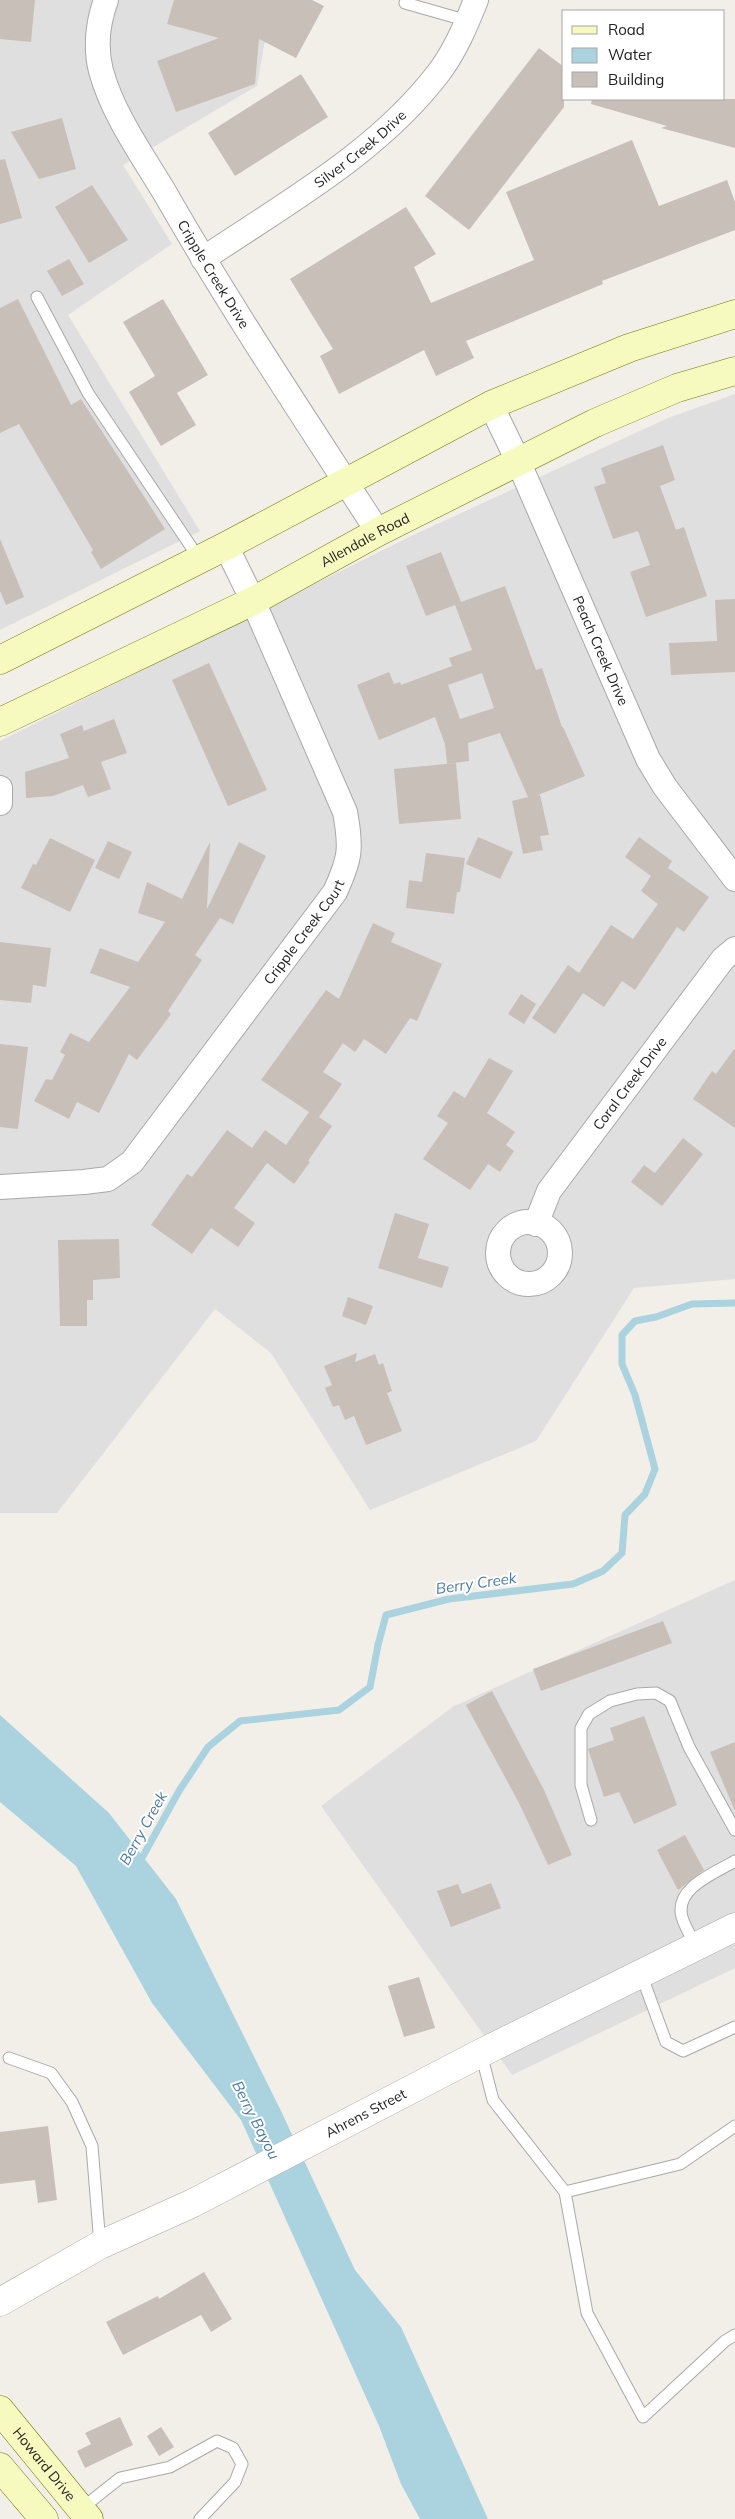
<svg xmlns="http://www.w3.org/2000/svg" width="735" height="2519" viewBox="0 0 735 2519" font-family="Mulish,sans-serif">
	<rect width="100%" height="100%" fill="#f2efe9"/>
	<g fill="#e0dfdf">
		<polygon points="0,0 272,0 257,86 123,165 172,244 68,315 200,531 0,630"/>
		<polygon points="735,394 735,1279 634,1288 536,1441 370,1510 271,1353 215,1309 57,1513 0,1513 0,741 409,537 668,418"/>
		<polygon points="735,1580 735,1968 512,2075 321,1806 454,1706"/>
	</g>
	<polygon fill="#aad3df" points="0,1715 109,1813 176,1899 282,2113 355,2270 401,2327 488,2519 420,2519 401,2484 379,2426 241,2120 152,2003 76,1866 0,1802"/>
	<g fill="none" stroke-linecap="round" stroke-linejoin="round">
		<polyline stroke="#aad3df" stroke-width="7" points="138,1865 179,1791 208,1747 240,1721 339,1710 370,1687 378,1645 386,1615 449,1599 573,1584 603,1571 622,1553 625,1515 645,1494 655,1469 635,1395 622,1364 622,1335 635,1321 656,1317 692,1304 735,1303"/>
	</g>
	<g fill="#c7bfb8" fill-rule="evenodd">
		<polygon points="0,0 35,0 31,42 0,39"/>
		<polygon points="174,0 312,0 324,6 296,58 259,39 255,84 176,112 157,61 219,38 167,24"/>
		<polygon points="539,48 564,67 564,107 469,230 425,196"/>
		<polygon points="301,74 328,117 235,176 208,133"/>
		<polygon points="592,99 735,99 735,148 661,128 667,126 591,104"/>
		<polygon points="62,118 76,169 39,179 11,132"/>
		<polygon points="632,140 659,206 727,180 735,202 735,230 602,281 603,284 466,341 474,358 436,376 424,350 339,394 320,356 333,349 290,279 406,207 436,254 414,267 431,303 534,260 506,192"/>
		<polygon points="5,159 22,218 0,224 0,160"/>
		<polygon points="92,185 128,240 89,263 55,207"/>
		<polygon points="69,259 84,284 62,296 47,271"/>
		<polygon points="18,299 71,405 81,399 165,529 101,569 91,552 93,550 19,424 0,433 0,308"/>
		<polygon points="163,299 208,375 177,393 196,425 161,446 129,392 155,376 123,322"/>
		<polygon points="663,445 675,480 660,486 676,530 684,527 707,596 646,617 630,572 650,565 638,531 613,539 594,487 606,483 601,468"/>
		<polygon points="0,539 24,597 6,605 0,591"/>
		<path d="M441,552L461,602L505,586L536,670L542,668L562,727H563L585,776L538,795H540L549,835L540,836L543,850L523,854L512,801L528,797L500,733L468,743L469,761L447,764L445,744L435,717L379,740L357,685L389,672L394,684L400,682L401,685L452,666L449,658L472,650L455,605L426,616L406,566ZM482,673L494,708L460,719L448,685Z"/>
		<polygon points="735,599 735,672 671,675 669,643 717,641 715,600"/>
		<polygon points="209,663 267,790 228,806 172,680"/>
		<polygon points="114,719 127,753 101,762 111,789 88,797 83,785 53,796 26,798 25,772 69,758 60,734 82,725 84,731"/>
		<polygon points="456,763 461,819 399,824 394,769"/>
		<polygon points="478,837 513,852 500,879 466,864"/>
		<polygon points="639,837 672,861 668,868 709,897 684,932 677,927 635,990 622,981 604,1007 583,993 555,1034 532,1018 568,965 579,973 611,925 633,939 658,904 641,891 651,876 625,857"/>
		<polygon points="50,838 95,860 70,912 21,888 33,864 36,865"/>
		<polygon points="108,841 132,852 119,879 95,868"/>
		<polygon points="210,842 207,909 239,842 266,856 233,924 220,918 195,955 202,960 168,1011 171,1014 137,1060 129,1054 99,1113 77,1102 69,1119 34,1101 46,1079 52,1080 65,1055 60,1052 70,1033 89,1042 130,987 90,973 100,948 138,962 165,922 138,913 147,882 182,899"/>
		<polygon points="426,853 465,858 460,892 457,892 454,914 406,908 409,880 422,882"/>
		<polygon points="373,923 395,933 391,942 442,964 417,1021 410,1018 386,1054 364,1039 355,1052 343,1043 323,1072 342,1084 319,1117 332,1126 308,1161 310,1162 294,1184 267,1163 234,1208 255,1223 238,1247 211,1228 192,1254 151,1225 187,1174 192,1177 227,1130 252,1148 265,1130 286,1145 309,1112 261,1080 326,990 339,999"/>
		<polygon points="0,942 51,948 46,987 33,985 31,1003 0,1000"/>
		<polygon points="521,994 536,1004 524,1024 508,1014"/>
		<polygon points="0,1044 28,1047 18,1129 0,1127"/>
		<polygon points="735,1048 735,1128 693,1099 712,1071 716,1074"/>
		<polygon points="489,1058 513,1071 487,1113 515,1132 506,1145 514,1151 500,1172 488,1164 470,1190 423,1159 448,1123 437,1116 454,1091 465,1098"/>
		<polygon points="683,1138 703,1154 662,1206 631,1182 644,1165 655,1173"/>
		<polygon points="395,1213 429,1224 418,1258 449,1267 442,1288 378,1268"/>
		<polygon points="119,1239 120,1278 93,1280 93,1300 87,1300 87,1326 60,1326 58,1240"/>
		<polygon points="348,1297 373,1306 366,1325 342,1316"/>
		<polygon points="357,1353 355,1362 375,1354 379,1365 383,1363 392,1391 387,1393 402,1431 366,1445 354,1416 345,1420 339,1405 333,1407 325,1388 332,1385 324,1366"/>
		<polygon points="663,1621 672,1643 541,1691 533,1669"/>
		<polygon points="492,1691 544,1790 572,1855 548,1865 519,1803 466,1705"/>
		<polygon points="644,1716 677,1805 634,1824 619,1792 604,1797 588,1749 614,1740 610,1728"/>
		<polygon points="735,1742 735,1811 710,1752"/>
		<polygon points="685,1835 704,1870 678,1890 657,1850"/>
		<polygon points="491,1883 501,1908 451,1927 437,1891 458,1884 462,1894"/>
		<polygon points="419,1977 435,2028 404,2037 388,1986"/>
		<polygon points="48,2126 57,2200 38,2203 35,2180 0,2184 0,2132"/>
		<polygon points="204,2272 232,2319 211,2332 201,2315 123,2355 106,2322 158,2296 159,2299"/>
		<polygon points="120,2417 133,2445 85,2468 77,2451 91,2444 85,2433"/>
		<polygon points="161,2427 174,2447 159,2456 147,2436"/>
	</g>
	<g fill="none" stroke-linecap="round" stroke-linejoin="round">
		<defs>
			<g id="service">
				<polyline points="405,3 468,21"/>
				<polyline points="37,297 88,393 200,560"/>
				<polyline points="591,1820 581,1785 581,1728 589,1714 610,1701 637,1694 656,1693 670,1701 689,1747 735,1830"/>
				<path d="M696,1946C691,1937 685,1927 682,1917C674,1888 715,1873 735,1861"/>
				<polyline points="641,1974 666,2042 683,2051 735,2027"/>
				<polyline points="481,2053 493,2100 565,2192 587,2313 643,2417 725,2341 735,2335"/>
				<polyline points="9,2058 51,2073 72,2102 92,2146 100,2245"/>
				<polyline points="565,2192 680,2164 735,2126"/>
				<polyline points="81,2509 120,2478 170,2467 217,2441 233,2448 242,2464 235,2482 200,2519"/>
			</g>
			<g id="minor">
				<path id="s1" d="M106,0C98,22 95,48 101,71C113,115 143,156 166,195C232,310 306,420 378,532"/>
				<path id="s2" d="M203,259C286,203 379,152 440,71C456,49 466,25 476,0"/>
				<path id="s3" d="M491,405L518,461L648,759L665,787L735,879"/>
				<polyline points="0,788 0,803"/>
				<path id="s4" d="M0,1187L84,1182L108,1179L132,1162L335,892C350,859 352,849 345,812L253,601L226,546"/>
				<circle cx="529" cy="1253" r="31"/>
				<path id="s5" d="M536,1224L549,1191L723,959L735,949"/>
			</g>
			<g id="tertiary">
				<path id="s6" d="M0,2302L100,2245L193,2203L481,2053L735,1927"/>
			</g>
			<g id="secondary">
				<polyline points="0,660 226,546 491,405 629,348 735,314"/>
				<path id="s7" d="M0,722L253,601L378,532L595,423L677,388L735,371"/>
				<path id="s8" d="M0,2410L89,2519"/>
				<polyline points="0,2467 44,2519"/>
			</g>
		</defs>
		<use href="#service" stroke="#a9a9a9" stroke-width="13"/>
		<use href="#minor" stroke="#a9a9a9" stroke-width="26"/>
		<use href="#tertiary" stroke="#a9a9a9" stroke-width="29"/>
		<use href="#secondary" stroke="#707d05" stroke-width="29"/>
		<use href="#service" stroke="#fff" stroke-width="11"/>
		<use href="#minor" stroke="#fff" stroke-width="24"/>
		<use href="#tertiary" stroke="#fff" stroke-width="28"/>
		<use href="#secondary" stroke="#f7fabf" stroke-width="28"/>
	</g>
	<g text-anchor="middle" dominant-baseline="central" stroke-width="4" stroke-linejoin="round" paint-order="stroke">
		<g font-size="14" fill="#222" stroke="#fff">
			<text stroke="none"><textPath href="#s2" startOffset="192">Silver Creek Drive</textPath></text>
			<text stroke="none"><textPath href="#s1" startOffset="305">Cripple Creek Drive</textPath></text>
			<text stroke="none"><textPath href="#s7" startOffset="408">Allendale Road</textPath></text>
			<text stroke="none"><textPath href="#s3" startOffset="269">Peach Creek Drive</textPath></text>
			<text stroke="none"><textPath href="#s4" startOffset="425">Cripple Creek Court</textPath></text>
			<text stroke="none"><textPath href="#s5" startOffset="170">Coral Creek Drive</textPath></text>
			<text stroke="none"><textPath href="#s6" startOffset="412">Ahrens Street</textPath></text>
			<text stroke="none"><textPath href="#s8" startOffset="70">Howard Drive</textPath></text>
		</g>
		<g font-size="15" font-style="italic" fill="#4a7aab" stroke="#fff">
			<text transform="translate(476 1583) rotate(-8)">Berry Creek</text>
			<text transform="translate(143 1828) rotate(-61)">Berry Creek</text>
			<text transform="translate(256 2120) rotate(63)">Berry Bayou</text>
		</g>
	</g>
	<rect x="562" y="10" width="162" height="90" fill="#ffffff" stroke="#a7a7a7"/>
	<rect x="572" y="26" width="25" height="8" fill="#f7fabf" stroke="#a7a7a7"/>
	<text x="608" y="35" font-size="15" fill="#222222">Road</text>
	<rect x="572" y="48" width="25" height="15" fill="#aad3df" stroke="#a7a7a7"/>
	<text x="608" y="60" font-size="15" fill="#222222">Water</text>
	<rect x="572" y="72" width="25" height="15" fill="#c7bfb8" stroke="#a7a7a7"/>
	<text x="608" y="85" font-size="15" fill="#222222">Building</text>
</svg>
